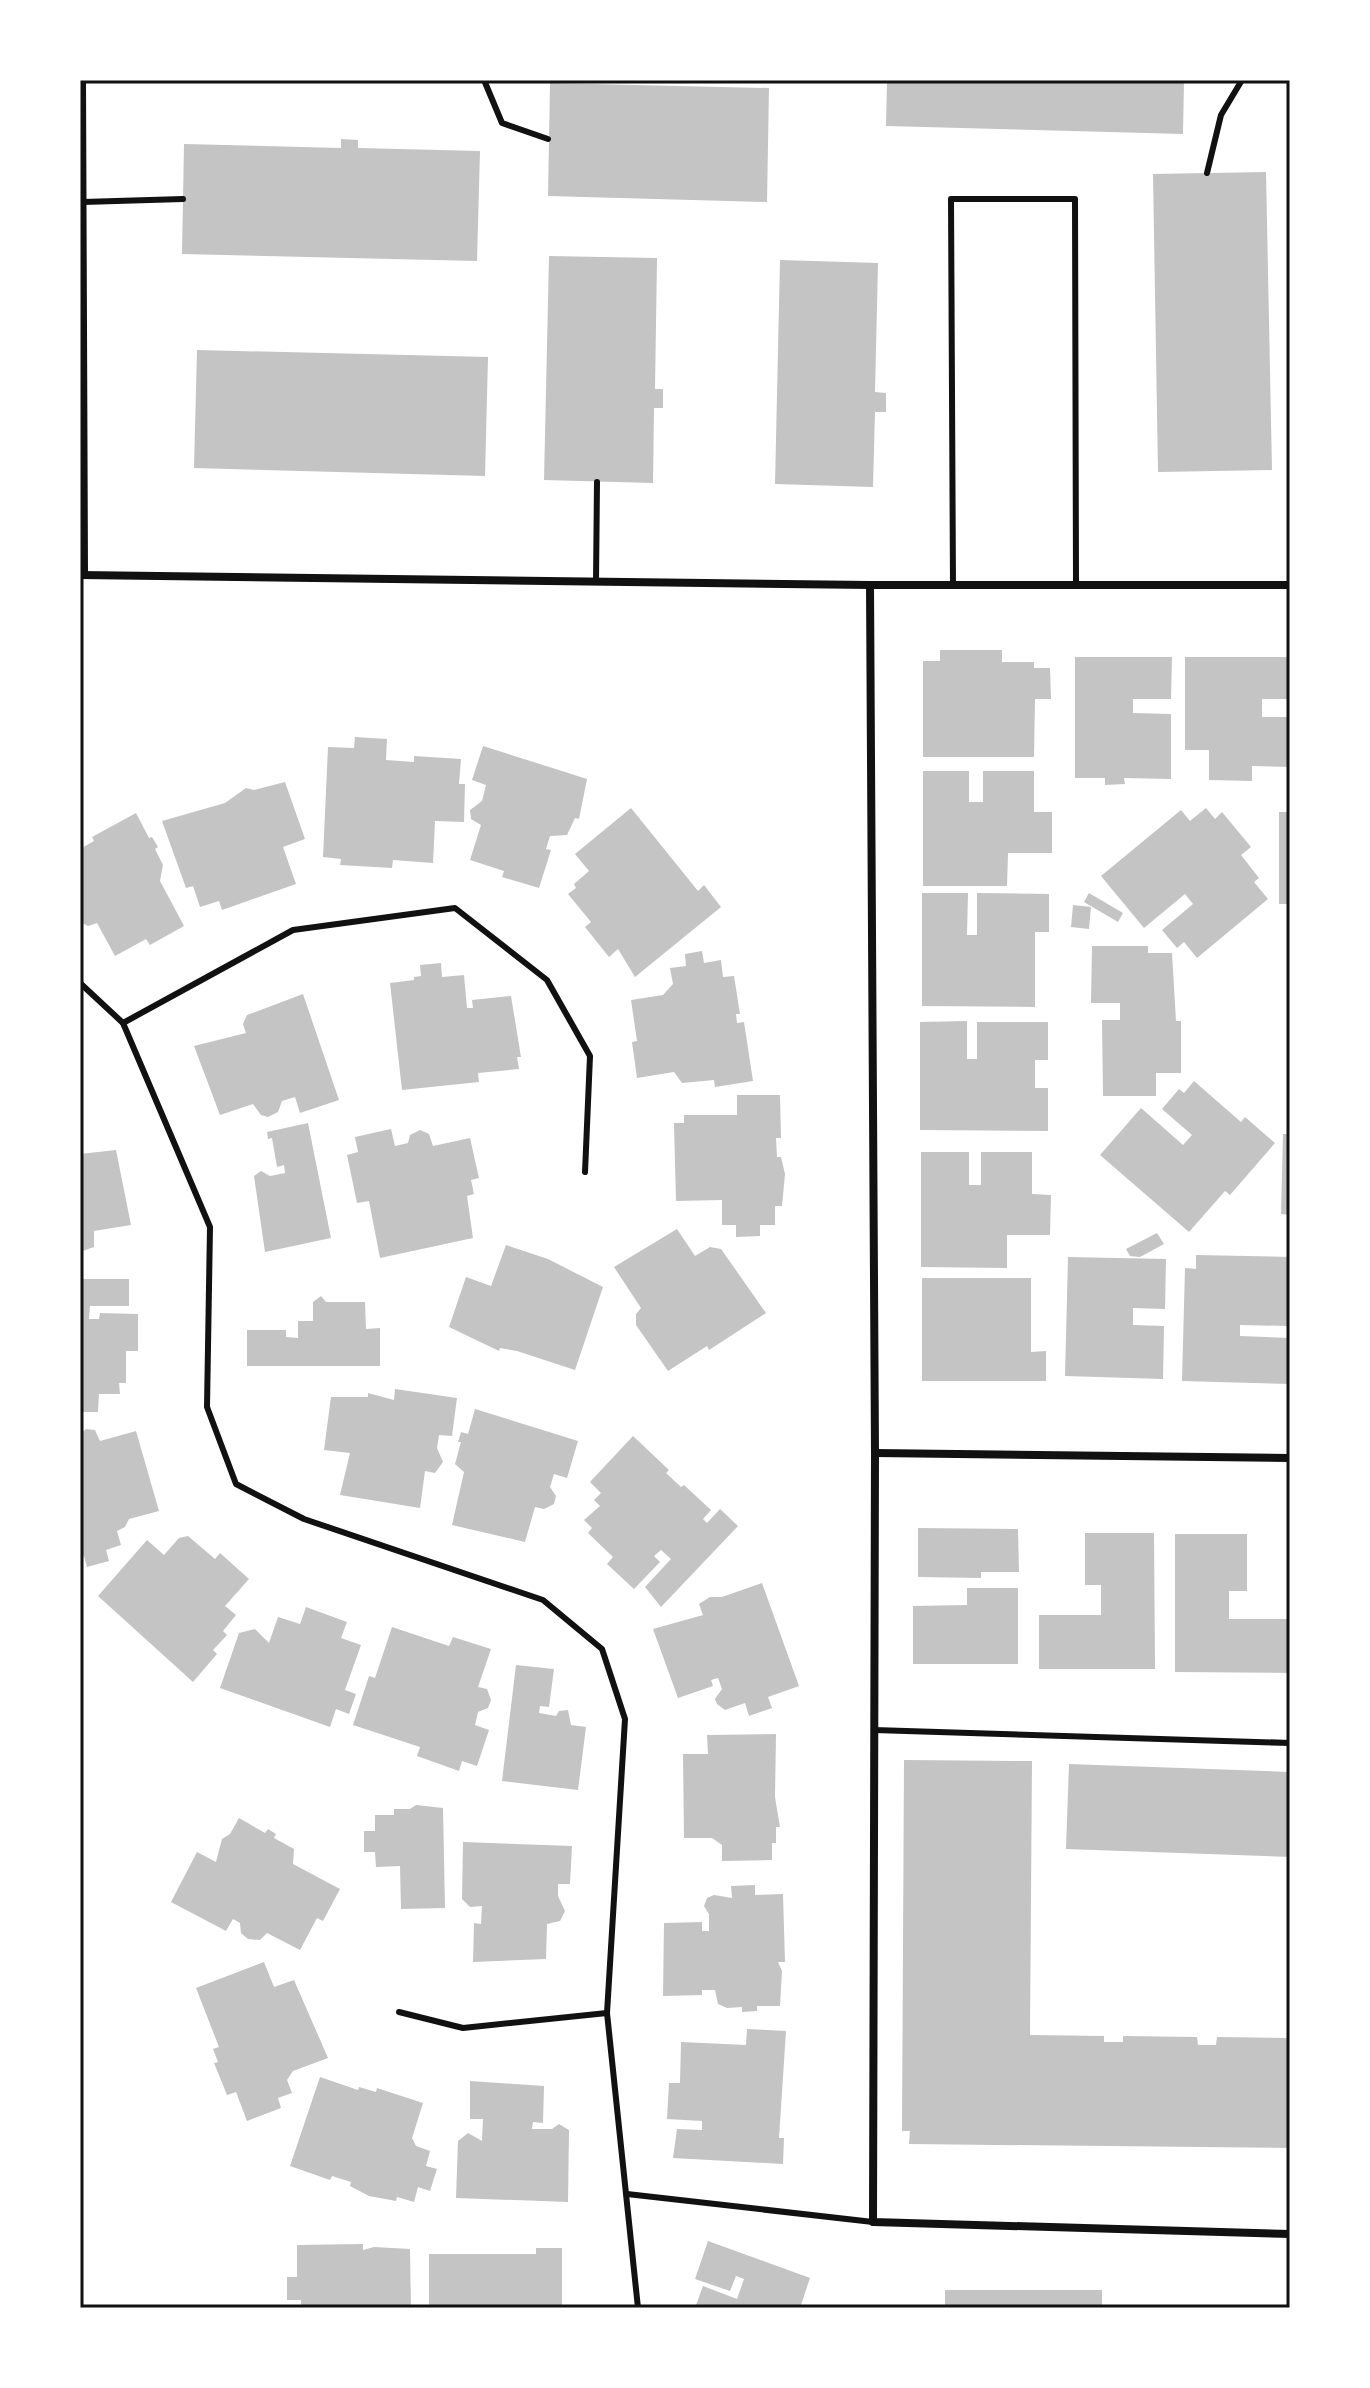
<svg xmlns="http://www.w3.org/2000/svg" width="1370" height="2388" viewBox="0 0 1370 2388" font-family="Commissioner,sans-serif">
	<rect width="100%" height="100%" fill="#fff"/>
	<g fill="#c4c4c4">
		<polygon points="887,80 1184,80 1183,134 886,126"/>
		<polygon points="550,83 769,88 767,202 548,196"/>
		<polygon points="341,139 358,140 358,148 480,151 477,261 182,254 184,144 341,148"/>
		<polygon points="1266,172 1272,470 1158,472 1153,174"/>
		<polygon points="549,256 657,258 655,389 663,389 663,408 654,408 653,483 544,480"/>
		<polygon points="780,260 878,263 875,392 886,393 886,412 875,412 873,487 775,484"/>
		<polygon points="197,350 488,357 485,476 194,468"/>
		<polygon points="940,650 1002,650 1002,662 1034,662 1034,668 1050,668 1051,699 1035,699 1034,757 923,757 923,661 940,661"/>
		<polygon points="1075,657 1172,657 1171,699 1133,699 1133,713 1171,714 1171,779 1124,778 1125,784 1105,785 1105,778 1075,778"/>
		<polygon points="1185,657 1290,657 1290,699 1262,699 1262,717 1290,717 1290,767 1252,766 1252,781 1209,780 1209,750 1185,750"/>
		<polygon points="355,737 387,739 386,760 414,762 414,756 461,759 459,784 465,784 464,822 435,821 433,863 393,860 392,868 340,865 341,859 323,857 328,747 354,748"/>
		<polygon points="483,746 587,779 579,819 575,818 567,835 550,836 546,849 551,850 539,888 502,877 504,871 470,860 481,825 471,819 470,810 482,801 486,785 472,780"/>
		<polygon points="923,771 969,771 969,802 983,802 983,771 1034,771 1034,812 1052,812 1052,853 1008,853 1007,886 923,886"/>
		<polygon points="285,782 305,839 283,847 296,884 222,910 219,901 200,907 193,886 186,888 162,821 225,803 246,788 254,790"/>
		<polygon points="631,808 698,891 704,885 721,907 635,977 618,949 609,957 585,927 591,922 568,894 576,888 574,884 589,871 575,854"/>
		<polygon points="1206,808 1215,819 1222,812 1251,847 1241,855 1259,878 1254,882 1268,899 1197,958 1184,942 1177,948 1162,930 1193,904 1185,894 1144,928 1101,876 1181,810 1190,821"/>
		<rect x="1279" y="812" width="11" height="92"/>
		<polygon points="136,813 149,838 152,837 158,847 155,849 163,865 160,881 184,926 150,945 146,939 115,956 97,923 88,926 80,922 80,849 94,841 92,837"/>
		<polygon points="922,893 968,893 967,935 977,935 977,893 1049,894 1049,932 1035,932 1035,1007 922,1006"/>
		<polygon points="1089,893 1123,913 1118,922 1084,902"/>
		<polygon points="1073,905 1091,907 1089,929 1071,927"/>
		<polygon points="1092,946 1148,946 1148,953 1172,953 1176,1021 1181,1021 1181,1073 1156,1073 1156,1096 1103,1096 1102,1020 1120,1020 1120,1003 1091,1003"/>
		<polygon points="702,951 704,963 721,960 723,977 734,976 740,1014 736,1014 737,1023 744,1022 753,1081 715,1087 714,1080 682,1083 674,1072 637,1078 632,1042 637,1041 631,1000 663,995 673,984 670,968 686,966 685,954"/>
		<polygon points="441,963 442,977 464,975 467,1008 473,1008 472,1000 511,996 521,1057 517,1057 519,1069 478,1073 479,1082 402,1090 390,983 414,980 414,977 421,976 420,965"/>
		<polygon points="303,994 339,1100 300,1113 295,1097 282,1101 278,1112 268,1117 261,1115 253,1104 220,1115 194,1046 246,1033 243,1024 247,1015"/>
		<polygon points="967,1021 967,1059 977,1059 977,1022 1048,1022 1048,1060 1035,1060 1035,1088 1048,1088 1048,1131 920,1130 920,1022"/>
		<polygon points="1194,1081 1241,1122 1245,1117 1275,1143 1230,1195 1225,1191 1189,1232 1100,1155 1141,1108 1183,1145 1192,1135 1162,1109 1179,1089 1184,1093"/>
		<polygon points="737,1095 780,1095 781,1138 776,1138 777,1157 781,1157 785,1174 782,1206 775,1206 775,1225 760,1225 760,1236 736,1237 736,1225 722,1225 722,1200 676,1201 674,1123 684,1123 684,1115 737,1115"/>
		<polygon points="308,1123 331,1238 265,1252 254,1176 261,1171 270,1176 285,1173 284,1165 277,1167 272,1138 268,1139 267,1132"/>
		<polygon points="391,1129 395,1146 408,1143 410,1135 420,1130 429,1134 433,1146 470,1138 479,1178 471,1180 474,1194 467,1196 473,1238 380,1258 369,1201 357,1203 347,1155 358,1152 355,1137"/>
		<polygon points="1283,1134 1290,1134 1290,1215 1281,1214"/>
		<polygon points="116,1150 131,1225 94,1231 94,1247 80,1252 80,1154"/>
		<polygon points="921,1152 969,1152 969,1185 981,1185 981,1152 1032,1152 1032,1194 1051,1195 1050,1235 1007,1235 1007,1268 921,1267"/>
		<polygon points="677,1229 695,1256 710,1247 721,1249 766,1313 709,1350 707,1346 668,1371 636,1325 636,1314 641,1308 614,1267"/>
		<polygon points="1157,1233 1164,1244 1140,1257 1130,1256 1126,1249"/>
		<polygon points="506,1245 548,1259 603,1287 575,1370 517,1351 500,1348 499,1351 449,1327 466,1277 491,1286"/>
		<polygon points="1196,1255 1290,1257 1290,1326 1240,1325 1240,1336 1290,1338 1289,1384 1182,1381 1185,1268 1196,1269"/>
		<polygon points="1068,1257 1166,1259 1165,1309 1133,1308 1133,1325 1164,1326 1163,1379 1065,1376"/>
		<polygon points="922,1278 1031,1278 1031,1352 1046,1351 1046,1381 922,1381"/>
		<polygon points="80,1279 129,1279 129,1306 90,1306 89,1319 99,1319 100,1313 138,1314 138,1351 126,1351 126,1383 119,1383 120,1394 99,1394 98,1412 80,1412"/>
		<polygon points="321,1296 326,1302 365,1302 366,1329 380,1328 380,1366 247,1366 247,1330 286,1330 286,1337 298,1338 298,1321 313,1321 313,1302"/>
		<polygon points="395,1389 457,1398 452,1436 439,1435 437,1448 443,1462 435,1473 425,1471 420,1508 340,1495 350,1453 324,1450 331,1397 368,1397 368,1393 394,1400"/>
		<polygon points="475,1409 578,1441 567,1478 554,1474 550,1487 556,1496 554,1504 544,1509 535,1507 525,1542 452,1525 464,1472 455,1464 461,1442 458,1442 461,1432 468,1434"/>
		<polygon points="86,1429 95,1430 100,1441 136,1431 159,1511 129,1519 125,1527 117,1531 121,1545 106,1550 109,1561 87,1567 84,1556 80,1557 80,1434"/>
		<polygon points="633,1436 669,1470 666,1473 681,1487 684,1485 711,1510 703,1519 707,1523 720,1509 738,1526 661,1607 645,1587 671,1559 661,1550 654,1556 660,1562 634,1589 607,1564 613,1557 588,1533 592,1528 584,1520 600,1506 594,1500 601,1493 590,1482"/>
		<polygon points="918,1528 1018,1529 1019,1572 981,1572 981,1578 918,1577"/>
		<polygon points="1085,1533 1154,1533 1155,1669 1039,1669 1039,1615 1101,1615 1101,1585 1085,1585"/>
		<polygon points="1175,1534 1247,1534 1247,1591 1229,1591 1229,1619 1290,1619 1290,1673 1175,1672"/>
		<polygon points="188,1536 215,1559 220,1553 249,1579 225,1606 236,1615 223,1631 227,1635 213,1650 217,1654 193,1682 98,1596 147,1540 164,1555 179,1538"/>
		<polygon points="762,1583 799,1686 768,1697 772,1708 749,1716 745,1703 725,1710 717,1704 715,1699 722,1689 718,1678 711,1680 713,1686 678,1698 653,1629 703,1615 699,1604 710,1597 722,1597"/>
		<polygon points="967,1588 1018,1588 1018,1664 913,1664 913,1606 967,1605"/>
		<polygon points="306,1607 347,1622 341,1638 361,1645 345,1690 356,1694 349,1714 336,1709 330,1727 220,1688 239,1633 255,1629 269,1643 278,1617 300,1624"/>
		<polygon points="392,1627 449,1646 453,1637 491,1649 478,1687 487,1689 491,1700 488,1708 478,1712 475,1725 489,1730 477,1766 462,1761 459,1771 417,1756 420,1747 353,1725 369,1676 375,1678"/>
		<polygon points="516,1665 554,1669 549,1707 540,1706 539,1713 556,1716 559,1711 568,1710 571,1725 586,1727 578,1790 502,1781"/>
		<polygon points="776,1734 775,1797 780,1827 776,1827 776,1843 772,1843 772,1860 722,1861 722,1845 712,1838 684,1838 683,1754 708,1754 707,1735"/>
		<polygon points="904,1760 1032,1761 1030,2035 1104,2036 1104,2042 1123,2042 1123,2036 1197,2037 1198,2045 1216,2045 1217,2037 1290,2038 1290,2148 909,2144 910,2131 902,2131"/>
		<polygon points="1069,1764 1290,1772 1290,1857 1066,1849"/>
		<polygon points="416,1805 443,1808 445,1908 401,1909 400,1866 376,1867 375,1852 364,1852 364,1831 375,1831 375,1815 394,1815 394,1809 410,1809"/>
		<polygon points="239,1818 265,1833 268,1829 276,1834 274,1838 294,1849 293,1864 340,1889 323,1921 317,1918 300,1950 267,1933 260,1940 248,1939 241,1933 240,1923 233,1919 226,1931 171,1902 197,1852 216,1862 222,1839 230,1834"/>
		<polygon points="463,1842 572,1846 570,1884 558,1884 558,1896 565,1911 560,1921 547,1924 546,1959 473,1962 474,1923 481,1924 482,1906 470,1907 462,1899"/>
		<polygon points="755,1885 755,1895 783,1894 785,1962 778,1962 782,1971 780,2006 757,2006 757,2011 742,2012 742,2007 727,2008 718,2004 715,1990 702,1990 702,1995 663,1996 664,1923 702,1922 702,1931 709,1931 709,1914 704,1906 707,1898 714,1895 732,1898 731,1886"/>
		<polygon points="264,1962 274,1987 294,1980 328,2058 293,2071 287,2080 292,2093 278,2098 281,2108 247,2121 236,2092 227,2095 214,2063 218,2062 213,2049 219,2047 196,1988"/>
		<polygon points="747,2029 786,2031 779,2138 784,2138 783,2164 673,2158 677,2129 702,2130 702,2121 667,2119 669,2083 680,2083 681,2042 746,2045"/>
		<polygon points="320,2077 358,2090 359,2087 376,2092 377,2088 423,2103 412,2138 416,2146 430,2151 426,2166 437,2169 430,2191 418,2187 414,2202 397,2197 396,2201 369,2196 350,2186 351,2182 332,2176 330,2180 290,2166"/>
		<polygon points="470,2081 544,2086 543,2123 533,2122 532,2129 552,2129 559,2124 569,2130 568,2202 456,2198 458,2141 468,2133 482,2141 483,2119 470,2119"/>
		<polygon points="708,2241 810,2278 800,2308 695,2308 703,2286 737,2299 744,2279 736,2276 730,2291 695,2279"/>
		<polygon points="363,2244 363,2250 374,2247 410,2249 411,2308 301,2308 301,2300 287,2300 287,2277 297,2277 297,2245"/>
		<polygon points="536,2248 562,2248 562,2308 429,2308 429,2254 536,2254"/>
		<rect x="945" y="2290" width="157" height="18"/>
	</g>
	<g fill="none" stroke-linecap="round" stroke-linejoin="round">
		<g stroke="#111" stroke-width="6">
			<polyline points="484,80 502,123 548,139"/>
			<polyline points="1207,173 1221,115 1242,80"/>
			<polyline points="83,202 183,199"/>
			<polyline points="596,581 597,482"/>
			<polyline points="953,586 951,199 1075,199 1076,585"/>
			<polyline points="80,983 123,1023 210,1227 207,1407 236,1484 304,1519 543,1600 602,1649 625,1719 607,2013 638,2308"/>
			<polyline points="123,1023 293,930 455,908 547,980 590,1056 585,1172"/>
			<polyline points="874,1730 1290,1743"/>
			<polyline points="399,2012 463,2028 607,2013"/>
			<polyline points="627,2194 873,2222"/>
		</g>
		<g stroke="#111" stroke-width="8">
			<polyline points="82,80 84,574"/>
			<polyline points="80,575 870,585 1290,585"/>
			<polyline points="870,585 875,1453 873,2222 1290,2234"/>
			<polyline points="875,1453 1290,1458"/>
		</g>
	</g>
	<rect width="1370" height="2388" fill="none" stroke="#ffffff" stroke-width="164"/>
	<rect x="82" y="82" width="1206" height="2224" fill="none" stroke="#111" stroke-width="3"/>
</svg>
